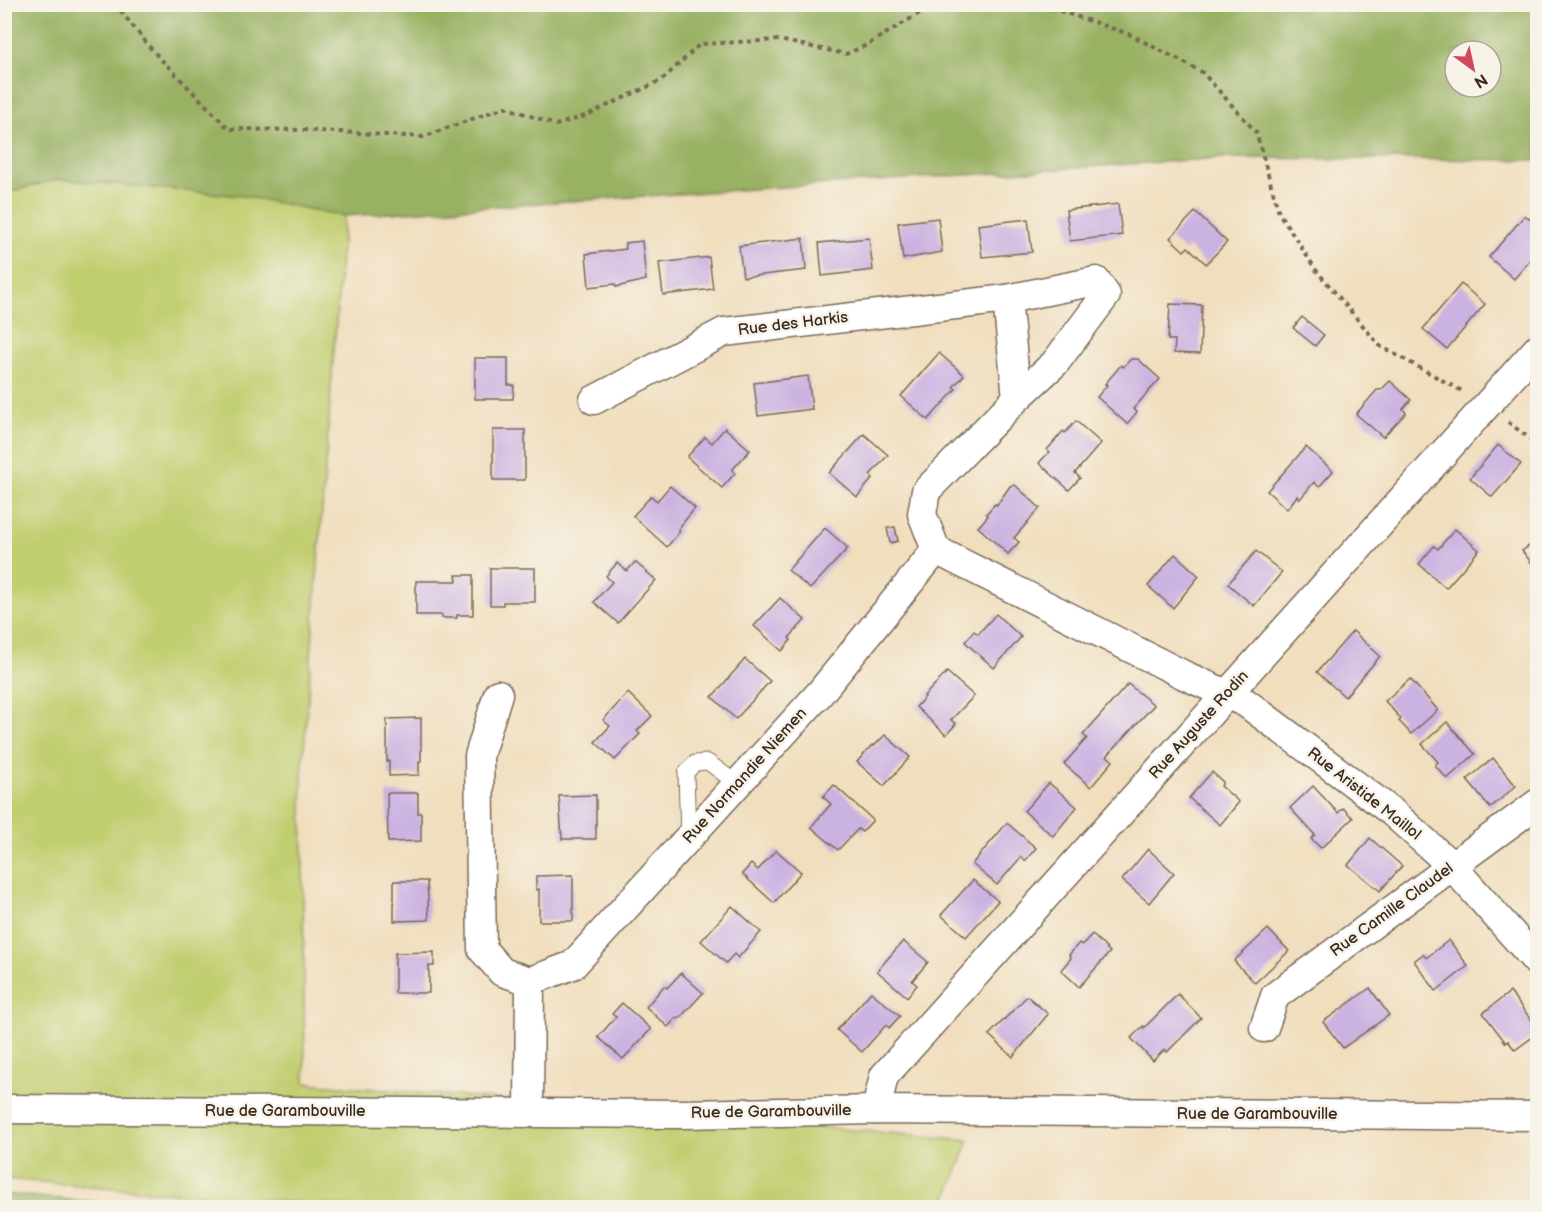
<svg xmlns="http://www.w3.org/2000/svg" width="1542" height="1212" viewBox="0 0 1542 1212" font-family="'Balsamiq Sans',sans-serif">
	<rect width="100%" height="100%" fill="#f7f3e8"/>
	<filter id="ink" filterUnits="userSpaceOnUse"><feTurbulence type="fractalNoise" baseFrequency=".0167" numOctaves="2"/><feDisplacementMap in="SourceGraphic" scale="12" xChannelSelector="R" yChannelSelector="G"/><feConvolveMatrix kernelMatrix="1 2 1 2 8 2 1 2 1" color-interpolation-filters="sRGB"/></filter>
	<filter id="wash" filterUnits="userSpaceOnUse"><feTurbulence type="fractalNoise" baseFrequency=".008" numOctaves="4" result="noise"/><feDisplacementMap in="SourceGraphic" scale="24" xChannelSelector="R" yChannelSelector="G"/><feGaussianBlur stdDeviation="1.35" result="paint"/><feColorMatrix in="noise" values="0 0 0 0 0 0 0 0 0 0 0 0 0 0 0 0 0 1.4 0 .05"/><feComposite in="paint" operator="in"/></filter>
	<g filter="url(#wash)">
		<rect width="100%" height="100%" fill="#f0debd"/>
		<polygon fill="#c1ce70" stroke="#7e7c47" stroke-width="1.5" points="58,179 244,196 344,216 302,777 305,1083 969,1140 943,1208 364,1208 5,1179 5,193"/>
		<g fill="#98b162" stroke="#6a6e40" stroke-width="1.5" fill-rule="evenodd">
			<path d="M5,4L1537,5V160L1223,158L344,216L244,196L58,179L5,193ZM1455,51H1491V87H1455Z"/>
			<polygon points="4,1194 5,1194 150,1207 5,1207"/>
		</g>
		<g id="blocks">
			<g fill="#cab2e1">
				<polygon points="1118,204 1122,235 1070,241 1066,210"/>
				<polygon points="1195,212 1227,242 1206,264 1188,247 1184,251 1170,238"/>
				<polygon points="1525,215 1538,227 1538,251 1514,279 1489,257"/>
				<polygon points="938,218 942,252 903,259 898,223"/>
				<polygon points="1028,219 1032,252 982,257 978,225"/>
				<polygon points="803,238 806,270 743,277 739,246"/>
				<polygon points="869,238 873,270 822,276 819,243"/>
				<polygon points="642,241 646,280 616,287 615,284 589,287 586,254 626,249 625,243"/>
				<polygon points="709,257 713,289 663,295 659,263"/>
				<polygon points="1461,284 1485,304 1447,349 1423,329"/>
				<polygon points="1170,304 1202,305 1200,354 1174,353 1175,340 1168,340"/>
				<polygon points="1302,317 1324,335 1315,346 1293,328"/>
				<polygon points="939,353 964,375 953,387 956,389 928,420 901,396"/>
				<polygon points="475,358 508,358 508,385 514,385 513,399 475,399"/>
				<polygon points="1131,359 1138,359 1160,379 1133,409 1137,412 1127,424 1097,397 1107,385 1105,384 1121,365 1123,367"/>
				<polygon points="808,376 812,409 758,416 754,383"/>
				<polygon points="1390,381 1411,400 1403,409 1406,413 1383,437 1356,414 1377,390 1381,390"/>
				<polygon points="1076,421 1101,443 1075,473 1080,478 1069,490 1039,463 1049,452 1047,450 1063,431 1065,433"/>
				<polygon points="725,428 750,450 732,470 735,473 722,488 687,457 705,437 712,443"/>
				<rect x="493" y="430" width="32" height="50"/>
				<polygon points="864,434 888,455 870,475 873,478 857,497 829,473"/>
				<polygon points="1498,445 1521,464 1492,497 1470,478"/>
				<polygon points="1306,447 1333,471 1319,487 1314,482 1300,499 1297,496 1287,509 1267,491"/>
				<polygon points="1015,485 1040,508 1014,538 1019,542 1008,554 978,527 988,516 986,514 995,504 997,505 1010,486"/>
				<polygon points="670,486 695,508 678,529 680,531 667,547 633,516 651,496 657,501"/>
				<polygon points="895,527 898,541 890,543 887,528"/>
				<polygon points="825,528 848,548 810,589 788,570"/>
				<polygon points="1455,529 1479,550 1446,588 1419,564 1434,546 1438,549"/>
				<polygon points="1538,540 1538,571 1522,551"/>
				<polygon points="1256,551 1282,572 1254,606 1228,584"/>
				<polygon points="1175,554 1199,576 1173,608 1148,586"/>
				<polygon points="635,562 656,580 618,623 594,602 612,582 606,576 617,563 627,571"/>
				<polygon points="490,568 535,568 535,602 503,602 503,605 490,605"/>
				<polygon points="456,575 473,575 473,615 457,615 457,618 442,618 442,615 416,615 416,581 457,581"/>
				<polygon points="780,598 805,620 789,638 791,640 782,651 754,626"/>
				<polygon points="996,614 1021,637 994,668 965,642 974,631 978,634"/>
				<polygon points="1353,631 1380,656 1345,697 1317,672"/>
				<polygon points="745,659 770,681 736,719 712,697"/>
				<polygon points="947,672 974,696 951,720 956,724 946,735 916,707 925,697 924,696"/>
				<polygon points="1410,679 1438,710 1411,734 1399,721 1401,719 1385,701"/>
				<polygon points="1128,684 1154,705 1107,756 1113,761 1091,787 1064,764 1087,738 1083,735"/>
				<polygon points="628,693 652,716 637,731 640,734 615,760 595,742 610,726 603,720"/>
				<polygon points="421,718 421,761 419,761 419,775 389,776 389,761 387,762 387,719"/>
				<polygon points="1447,722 1475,754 1447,779 1435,765 1438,762 1422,744"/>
				<polygon points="885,735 910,757 884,786 857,762 872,745 874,746"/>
				<polygon points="1493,758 1516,786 1490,808 1467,780"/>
				<polygon points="1212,772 1223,782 1221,786 1239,802 1220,825 1189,798"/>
				<polygon points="1049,783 1077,807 1053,836 1024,811"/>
				<polygon points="834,785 873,820 862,832 858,829 838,850 811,827 831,804 823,797"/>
				<polygon points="1313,786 1338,813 1343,808 1353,818 1321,848 1311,839 1315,835 1290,808"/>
				<polygon points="387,793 418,793 418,813 421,813 421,841 388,842"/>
				<polygon points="596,795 596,839 562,839 559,796"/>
				<polygon points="1007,823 1036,848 1025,861 1021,857 997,885 972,864"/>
				<polygon points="1370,838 1402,866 1380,891 1348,865"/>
				<polygon points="1148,849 1174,873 1149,903 1122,880"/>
				<polygon points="776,850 801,872 774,903 742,874 751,864 758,870"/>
				<polygon points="573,875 573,921 539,921 539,889 536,890 536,876"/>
				<polygon points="973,880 998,901 966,937 941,915"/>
				<polygon points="394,881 427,881 429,920 394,921"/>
				<polygon points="732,906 761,932 738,958 734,954 726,963 701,941"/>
				<polygon points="1268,929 1289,951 1255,983 1234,961"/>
				<polygon points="1092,934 1110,952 1079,987 1061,970 1071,958 1069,955 1079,943 1082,945"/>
				<polygon points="1449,940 1468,966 1436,991 1414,961 1423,954 1426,958"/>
				<polygon points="903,941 928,962 912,981 917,985 907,997 877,971"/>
				<polygon points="434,952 434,966 429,966 429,993 395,993 395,953"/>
				<polygon points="681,973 703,993 679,1019 677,1017 668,1027 646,1007 664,986 667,988"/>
				<polygon points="1370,988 1389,1015 1343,1048 1323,1022"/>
				<polygon points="871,992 900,1016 889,1028 886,1025 862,1052 837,1030"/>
				<polygon points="1510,992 1533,1022 1531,1024 1538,1033 1515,1050 1508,1041 1506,1043 1483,1013"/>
				<polygon points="1178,994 1201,1018 1167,1052 1165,1049 1153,1061 1131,1038 1143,1026 1144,1028"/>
				<polygon points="1027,996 1048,1014 1013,1057 989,1035"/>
				<polygon points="622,1003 651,1029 623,1059 598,1037 616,1017 612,1014"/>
			</g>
		</g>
	</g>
	<g filter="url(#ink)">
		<use href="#blocks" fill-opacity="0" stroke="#7a6956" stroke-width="1.5"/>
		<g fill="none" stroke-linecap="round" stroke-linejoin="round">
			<defs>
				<polyline id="lane" points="688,838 686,773 695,763 708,762 737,784"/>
				<g id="street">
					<polyline points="1007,299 1017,398"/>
					<polyline points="594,400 724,332 1007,299 1096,281 1106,295 1055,363 1017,398 926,491 922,514 936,550"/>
					<polyline points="936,550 1184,675 1246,703 1392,812 1452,866 1538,963"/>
					<polyline points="498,694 479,756 482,949 502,972 530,981 573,965 820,693 936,550"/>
					<polyline points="1264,1028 1275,996 1538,803"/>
					<polyline points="4,1109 683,1114 876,1110 1538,1116"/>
					<polyline points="876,1110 884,1076 1538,348"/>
					<polyline points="529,1113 530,981"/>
				</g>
			</defs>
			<use href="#lane" stroke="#7a6956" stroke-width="17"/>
			<use href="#street" stroke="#7a6956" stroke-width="31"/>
			<g stroke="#7a6956" stroke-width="4" stroke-dasharray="4.5 4.5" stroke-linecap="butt">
				<polyline points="115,4 153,51 229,129 305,130 423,137 505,107 556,125 585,116 662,80 700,44 779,40 846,54 867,45 925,10 948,4"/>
				<polyline points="1015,4 1054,9 1129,34 1202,72 1256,132 1279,213 1316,270 1380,346 1462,391"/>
				<polyline points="1508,422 1538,445"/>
			</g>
			<use href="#lane" stroke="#fff" stroke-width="15"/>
			<use href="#street" stroke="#fff" stroke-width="28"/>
		</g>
	</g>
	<g text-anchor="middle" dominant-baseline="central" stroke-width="5" stroke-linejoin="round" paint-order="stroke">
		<g font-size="16" fill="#3b2a1e" stroke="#f7f3e8">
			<text transform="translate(793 324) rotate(-7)">Rue des Harkis</text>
			<text transform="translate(1199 725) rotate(-48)">Rue Auguste Rodin</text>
			<text transform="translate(745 776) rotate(-48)">Rue Normandie Niemen</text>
			<text transform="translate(1364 794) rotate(38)">Rue Aristide Maillol</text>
			<text transform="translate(1392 910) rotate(-36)">Rue Camille Claudel</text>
			<text x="285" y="1111">Rue de Garambouville</text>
			<text transform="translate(771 1112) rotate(-1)">Rue de Garambouville</text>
			<text x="1257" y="1114">Rue de Garambouville</text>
		</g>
	</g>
	<rect width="1542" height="1212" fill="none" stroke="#f7f3e8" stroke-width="24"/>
	<g transform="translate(1473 69) rotate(147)"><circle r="28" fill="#f7f3e8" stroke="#aca397" stroke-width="1.5"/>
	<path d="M0-4.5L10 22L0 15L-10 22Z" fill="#d1495b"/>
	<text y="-9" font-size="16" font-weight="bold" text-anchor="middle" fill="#3b2a1e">N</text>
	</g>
</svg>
